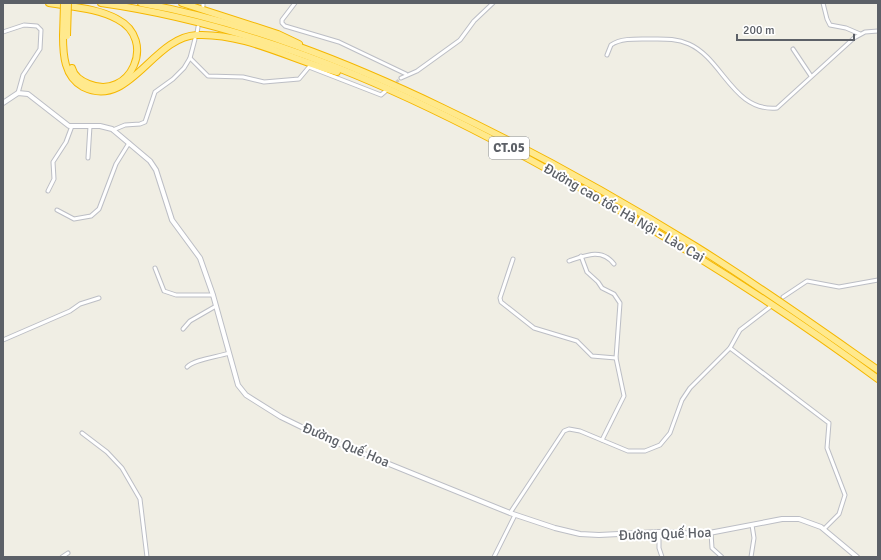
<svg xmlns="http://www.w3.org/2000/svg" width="881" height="560" viewBox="0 0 881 560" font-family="Signika,sans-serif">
	<rect width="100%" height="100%" fill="#f0eee4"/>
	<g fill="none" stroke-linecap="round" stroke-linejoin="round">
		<polyline stroke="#cbcac5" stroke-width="3" stroke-dasharray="3 1.5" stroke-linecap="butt" points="393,85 401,78"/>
		<defs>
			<g id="minor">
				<polyline points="295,3 282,20 282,23 285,26 339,42 406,74"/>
				<polyline points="823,3 827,19 830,25 846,28 860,34"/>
				<polyline points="203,6 203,3"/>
				<polyline points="3,32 24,25 37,26 41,30 40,49 23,75 18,93"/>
				<polyline points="197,33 198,27"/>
				<polyline points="793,49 811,76"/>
				<path d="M607,55L611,45C621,38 637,39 649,39C663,39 676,38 689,44C723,59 733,112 777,108L854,38L865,32L878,31"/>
				<polyline points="190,58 208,76 243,77 264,82 299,79 309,67 381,95 388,89"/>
				<polyline points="401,78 417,71 460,40 474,21 493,3"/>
				<polyline points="113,130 125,125 140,124 145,122 155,92 173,79 184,68 190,58 195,39"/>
				<polyline points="88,158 90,126"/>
				<polyline points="48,191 54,179 53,162 66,142 72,126"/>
				<polyline points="57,210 74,219 91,216 99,209 116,164 129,143"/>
				<polyline points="581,256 587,272 598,282 602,288 614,294 620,303 616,358 624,396 602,440"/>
				<polyline points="513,259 500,298 501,302 534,328 577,341 592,356 616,358"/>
				<path d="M569,261C586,255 602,248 614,264"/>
				<polyline points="155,268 164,291 176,295 213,295"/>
				<polyline points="783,297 807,281 839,287 878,280"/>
				<polyline points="183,329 190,321 216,306"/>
				<polyline points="3,340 70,311 80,304 99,298"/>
				<polyline points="730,348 829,423 827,448 845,495 839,514 824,529"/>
				<path d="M187,367C195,359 218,357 229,353"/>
				<polyline points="82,433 107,452 122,468 140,499 147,557"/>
				<polyline points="510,513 564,431 569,429 580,431 628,451 645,451 660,445 670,433 682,400 690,388 730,348 740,330 770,307"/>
				<polyline points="659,532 659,548 662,557"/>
				<polyline points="711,533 712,548 722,557"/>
				<polyline points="62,557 68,553"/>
				<polyline points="494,557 515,515"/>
				<polyline points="751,557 754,538 752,525"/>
			</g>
			<polyline id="tertiary" points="3,103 18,93 28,94 69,126 100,126 112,129 150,161 156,170 172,220 200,258 213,295 238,385 246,395 281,417 320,436 510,513 555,528 580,534 599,535 659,532 704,534 782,519 799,519 821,527 857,557"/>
			<g id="motorway">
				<path d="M49,3C72,7 97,8 117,19C158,40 130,101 89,84C81,81 74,76 72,68"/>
				<path d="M101,3C277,28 439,106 591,194C690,250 786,311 878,379"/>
				<path d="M141,3C246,22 347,62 443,108C529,149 614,196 695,246C758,285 818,328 878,370"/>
				<polyline points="182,3 278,34 299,44"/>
				<path d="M63,36C63,54 64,77 83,87C130,110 152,37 197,35C245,33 292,60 337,72"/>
			</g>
		</defs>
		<use href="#minor" stroke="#bcbec5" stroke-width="5"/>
		<use href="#tertiary" stroke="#bcbec5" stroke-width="6"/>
		<use href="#motorway" stroke="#f5b700" stroke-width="8"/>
		<use href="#minor" stroke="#fff" stroke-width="3"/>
		<use href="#tertiary" stroke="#fff" stroke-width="4"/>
		<use href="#motorway" stroke="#ffe98d" stroke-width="6"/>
		<defs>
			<g id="motorway-bridge">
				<polyline points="63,36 64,3"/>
				<polyline points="67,36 68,3"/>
			</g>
		</defs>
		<use href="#motorway-bridge" stroke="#f5b700" stroke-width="8" stroke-linecap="butt"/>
		<use href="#motorway-bridge" stroke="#ffe98d" stroke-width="6"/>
	</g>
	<g text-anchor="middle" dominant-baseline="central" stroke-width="4" stroke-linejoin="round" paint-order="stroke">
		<rect fill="#fff" stroke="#8d9095" stroke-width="1" x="489" y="137" width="40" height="22" rx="3"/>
		<g font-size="13" font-weight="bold" fill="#5c6067">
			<text x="509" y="148">CT.05</text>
		</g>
		<g font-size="14" fill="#5c6067" stroke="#fff">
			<text transform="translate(624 213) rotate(30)">Đường cao tốc Hà Nội - Lào Cai</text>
			<text transform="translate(346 445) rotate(23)">Đường Quế Hoa</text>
			<text transform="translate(665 534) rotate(-2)">Đường Quế Hoa</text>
		</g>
	</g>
	<rect width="881" height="560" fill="none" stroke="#5c6067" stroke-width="8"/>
	<path d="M737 34v6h117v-6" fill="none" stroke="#5c6067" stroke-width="2"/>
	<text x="743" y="34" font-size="12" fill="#5c6067" stroke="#ffffff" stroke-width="3" paint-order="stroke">200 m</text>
</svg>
